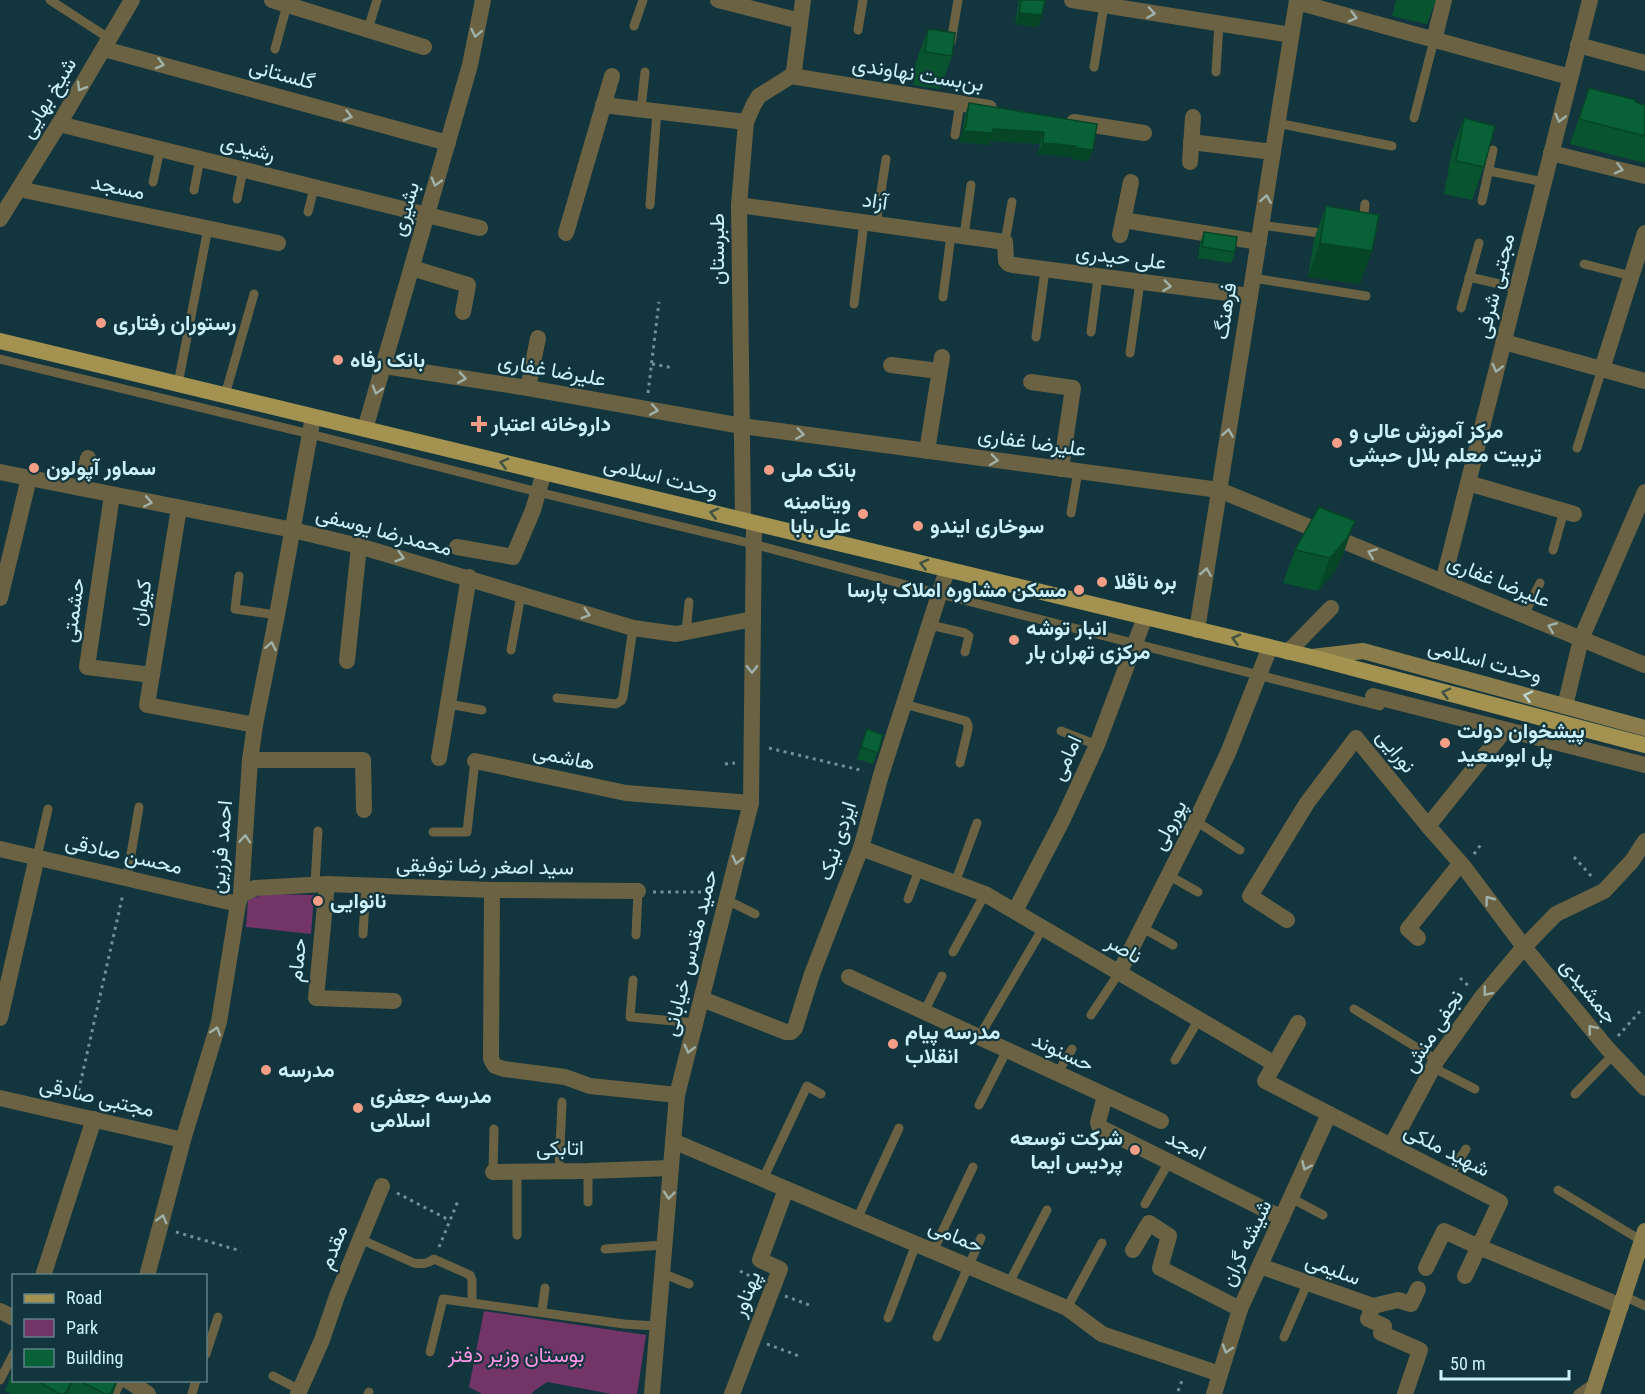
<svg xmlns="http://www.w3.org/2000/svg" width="1645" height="1394" viewBox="0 0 1645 1394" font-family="'Roboto Condensed',Vazirmatn,sans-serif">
	<rect width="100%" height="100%" fill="#13353d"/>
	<g fill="#733467">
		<polygon points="264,894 314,895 311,934 246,927 248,900"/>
		<polygon points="484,1311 646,1335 637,1394 612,1394 547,1382 534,1391 532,1394 482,1394 469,1387"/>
	</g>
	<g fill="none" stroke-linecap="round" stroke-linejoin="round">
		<g stroke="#6e929b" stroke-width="3" stroke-dasharray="3 4.5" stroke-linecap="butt">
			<polyline points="652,364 674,368"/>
			<polyline points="648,393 659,302"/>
			<polyline points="769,748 864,771"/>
			<polyline points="725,764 735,763"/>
			<polyline points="1474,854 1482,843"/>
			<polyline points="1574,857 1593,878"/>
			<polyline points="653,892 713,892"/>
			<polyline points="1460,978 1470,987"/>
			<polyline points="1618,1036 1643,1008"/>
			<polyline points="77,1098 123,894"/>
			<polyline points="397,1193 449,1220"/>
			<polyline points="176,1232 241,1251"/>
			<polyline points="439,1247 458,1201"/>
			<polyline points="740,1271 752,1277"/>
			<polyline points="785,1296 812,1306"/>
			<polyline points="767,1344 799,1356"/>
			<polyline points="1178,1391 1183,1378"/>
		</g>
		<g stroke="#6a6243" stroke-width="9">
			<polyline points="50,0 110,39"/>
			<polyline points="634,26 643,0"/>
			<polyline points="368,29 377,0"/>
			<polyline points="858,30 863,0"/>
			<polyline points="951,42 958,0"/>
			<polyline points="275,49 287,5"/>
			<polyline points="1094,67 1104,5"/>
			<polyline points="1216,72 1219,23"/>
			<polyline points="641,109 645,72"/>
			<polyline points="1414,118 1434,40"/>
			<polyline points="1277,123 1392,146"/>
			<polyline points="955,135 960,103"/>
			<polyline points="1489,171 1544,182"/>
			<polyline points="153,182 160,149"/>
			<polyline points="194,190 200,159"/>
			<polyline points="237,199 243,170"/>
			<polyline points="1482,201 1493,150"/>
			<polyline points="650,205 657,111"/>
			<polyline points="308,212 314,188"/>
			<polyline points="1363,223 1365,204"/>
			<polyline points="876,224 886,159"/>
			<polyline points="1261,225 1327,234"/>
			<polyline points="964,236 971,185"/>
			<polyline points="1005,242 1012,202"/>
			<polyline points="1584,264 1631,276"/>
			<polyline points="1469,277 1517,288"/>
			<polyline points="1253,278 1366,296"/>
			<polyline points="943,297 951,235"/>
			<polyline points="854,304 864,222"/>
			<polyline points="1461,308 1479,243"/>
			<polyline points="1091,332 1098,277"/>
			<polyline points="1036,337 1045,270"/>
			<polyline points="1130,353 1140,282"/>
			<polyline points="0,359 310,434 538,492 753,544 940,594 1380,706"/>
			<polyline points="178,384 208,228"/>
			<polyline points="225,395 254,294"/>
			<polyline points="1577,448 1602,369"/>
			<polyline points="1071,513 1078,471"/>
			<polyline points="1553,550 1564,511"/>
			<polyline points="239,576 235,609 277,615"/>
			<polyline points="1524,615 1540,583"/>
			<polyline points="930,625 965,633 969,636 965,652"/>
			<polyline points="686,632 689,602"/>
			<polyline points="511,650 521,595"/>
			<polyline points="557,698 616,704 621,701 623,697 633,628"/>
			<polyline points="448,704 482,710"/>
			<polyline points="904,704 966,721 968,725 968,729 960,763"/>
			<polyline points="1061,731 1097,745"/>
			<polyline points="1196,821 1240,850"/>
			<polyline points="433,832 467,832 475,761"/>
			<polyline points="37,857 48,809"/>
			<polyline points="1168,875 1198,892"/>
			<polyline points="127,878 139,807"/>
			<polyline points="955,883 977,823"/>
			<polyline points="315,884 318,831"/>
			<polyline points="908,899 919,870"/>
			<polyline points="727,900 755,914"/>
			<polyline points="1143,928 1173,945"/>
			<polyline points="363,934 366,885"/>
			<polyline points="636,935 638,891"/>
			<polyline points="953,952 985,894"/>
			<polyline points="633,980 630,1017 696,1023"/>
			<polyline points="1354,1009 1437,1060"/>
			<polyline points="924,1012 942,976"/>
			<polyline points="1091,1015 1119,973"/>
			<polyline points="979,1037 1043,928"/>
			<polyline points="1175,1060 1199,1019"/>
			<polyline points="1434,1068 1475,1089"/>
			<polyline points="1057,1074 1072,1049"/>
			<polyline points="1575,1094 1613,1055"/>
			<polyline points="979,1105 1007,1050"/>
			<polyline points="559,1170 562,1102"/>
			<polyline points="493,1172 494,1129"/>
			<polyline points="1449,1176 1466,1149"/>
			<polyline points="763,1179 807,1086 821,1094"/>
			<polyline points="1558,1190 1642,1241"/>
			<polyline points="1291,1198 1323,1215"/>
			<polyline points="588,1202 588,1171"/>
			<polyline points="1145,1204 1169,1162"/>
			<polyline points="857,1219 899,1128"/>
			<polyline points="517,1235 517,1171"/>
			<path d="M360,1239L414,1263C423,1264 427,1264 434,1259L470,1275L472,1280V1303"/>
			<polyline points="605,1249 664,1245"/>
			<polyline points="933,1251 973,1167"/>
			<polyline points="662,1273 689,1284"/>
			<polyline points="1009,1283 1047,1210"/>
			<polyline points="1624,1296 1645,1306"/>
			<polyline points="1067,1308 1102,1243"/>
			<polyline points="542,1312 545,1288"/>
			<polyline points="888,1318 916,1244"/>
			<polyline points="937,1337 981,1238"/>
			<polyline points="1284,1337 1307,1284"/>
			<polyline points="430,1352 443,1299 624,1324 657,1326"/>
			<polyline points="206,1354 218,1317"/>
			<polyline points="273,1376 300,1390"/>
			<polyline points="0,1380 14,1353"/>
			<polyline points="115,1394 121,1380"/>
			<polyline points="192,1394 196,1380"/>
			<polyline points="368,1394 369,1392"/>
			<polyline points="1578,1394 1595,1382"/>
		</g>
		<g stroke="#6a6243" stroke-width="16">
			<polyline points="272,0 424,47"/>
			<polyline points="718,0 800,21"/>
			<polyline points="1072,0 1291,35"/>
			<polyline points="1297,2 1570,77"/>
			<polyline points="1434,40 1444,0"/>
			<polyline points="1578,45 1645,63"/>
			<polyline points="104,49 448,143"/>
			<polyline points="791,76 989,108"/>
			<polyline points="603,105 746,122"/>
			<polyline points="1074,122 1144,133"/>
			<polyline points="59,124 480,228"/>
			<polyline points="1191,142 1273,152"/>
			<polyline points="1551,153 1645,176"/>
			<polyline points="1190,162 1193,117"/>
			<polyline points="19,189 278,243"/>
			<polyline points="739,205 1005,242 1006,261 1009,264 1013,265 1250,296"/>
			<polyline points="1123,220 1259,242"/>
			<polyline points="566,233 612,76"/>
			<polyline points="1120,235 1131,182"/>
			<polyline points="412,268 468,285 463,312"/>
			<polyline points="1504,342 1645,381"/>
			<polyline points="891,365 939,371"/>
			<polyline points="1602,369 1645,233"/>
			<polyline points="1031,382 1073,388 1061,469"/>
			<polyline points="528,388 538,338"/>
			<polyline points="927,451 942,357"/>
			<polyline points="0,472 293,530 359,546 633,628 676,634 753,619"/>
			<polyline points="1468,483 1574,514"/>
			<polyline points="81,488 88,458"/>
			<polyline points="112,495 87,667 152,675"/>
			<polyline points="179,508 147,705 255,725"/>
			<polyline points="743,520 739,205 746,122 754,104 759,96 791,76 794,71 803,0"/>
			<polyline points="457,547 513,557 533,510 544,472"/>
			<polyline points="1443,582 1590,0"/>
			<polyline points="0,598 29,478"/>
			<polyline points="1288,652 1331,608"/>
			<polyline points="347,661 359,546"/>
			<polyline points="1565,706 1581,639 1645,492"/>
			<polyline points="439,758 469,577"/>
			<polyline points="250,760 363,760 364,810"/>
			<polyline points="475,761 626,793 751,803"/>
			<polyline points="1428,826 1505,730"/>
			<polyline points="861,848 985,894 1275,1064"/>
			<polyline points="0,849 238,904"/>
			<polyline points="327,884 316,998 394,1001"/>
			<polyline points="492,890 491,1059 495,1066 504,1069 565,1077 590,1086 677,1095"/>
			<polyline points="241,895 255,888 327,884 492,890 638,891"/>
			<polyline points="1015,911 1063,819 1097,745 1145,617"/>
			<polyline points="1287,920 1250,896 1307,803 1356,738 1428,826 1464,867 1524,947 1607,1048 1645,1088"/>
			<polyline points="1418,938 1408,929 1460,864"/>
			<polyline points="1119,973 1196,821 1228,753 1270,647"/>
			<polyline points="849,977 1161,1121"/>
			<polyline points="702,999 786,1032 791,1032 795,1028 812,974 861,848 881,775 947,570"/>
			<polyline points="0,1018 37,857"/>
			<polyline points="1298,1023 1265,1081 1500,1202 1465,1276"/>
			<polyline points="1105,1096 1098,1122 1099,1126 1103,1129 1282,1218"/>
			<polyline points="0,1098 183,1140"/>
			<polyline points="673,1141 1067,1308 1102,1334 1220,1374"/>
			<polyline points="1391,1146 1437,1060 1482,997 1524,947 1556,914 1604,891 1632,861 1645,841"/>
			<polyline points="493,1172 588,1171 671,1168"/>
			<polyline points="1133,1250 1149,1223 1169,1236 1160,1268 1240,1309"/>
			<polyline points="1260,1266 1373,1306"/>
			<polyline points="1426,1268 1444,1231 1479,1247 1621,1306"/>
			<polyline points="43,1276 94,1119"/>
			<polyline points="147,1276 183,1140 219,1022 238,904 241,895 250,760 255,725 277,615 313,417"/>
			<polyline points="1373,1306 1368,1319 1384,1326 1381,1333 1420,1350 1405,1394"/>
			<polyline points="1373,1306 1398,1300 1411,1304 1418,1289"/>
			<polyline points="0,1311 14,1318"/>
			<polyline points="127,1380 148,1394"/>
			<polyline points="298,1394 322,1340 337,1296 382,1186"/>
			<polyline points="652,1394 677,1095 751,803 754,523"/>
			<polyline points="732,1394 780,1269 760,1260 786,1189"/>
			<polyline points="1214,1394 1240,1309 1329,1114"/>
		</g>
		<g stroke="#6a6243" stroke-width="16">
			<polyline points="0,219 59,124 132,0"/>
			<polyline points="384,366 528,388 742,426 1219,490 1645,665"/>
			<polyline points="365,429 470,65 483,0"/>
			<polyline points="1197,630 1297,0"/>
			<polyline points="1373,696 1645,765"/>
		</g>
		<g stroke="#8a7d4b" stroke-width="16">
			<polyline points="1312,657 1363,651 1645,728"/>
			<polyline points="1592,1394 1645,1231"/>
		</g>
		<polyline stroke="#a39250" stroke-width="16" points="0,341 1311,657 1645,745"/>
	</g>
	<g fill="#08542f">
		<polygon points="1019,0 1045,0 1038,27 1015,24"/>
		<polygon points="1396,0 1436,0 1427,24 1392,16"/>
		<polygon points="928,29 952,56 940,89 913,85 916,62"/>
		<polygon points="1589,88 1645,105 1645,163 1570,144"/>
		<polygon points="969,103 1093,150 1088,161 1072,159 1072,157 1038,154 1040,144 990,141 989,145 959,142 962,133 965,115"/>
		<polygon points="1464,118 1484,167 1472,200 1444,194 1452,151"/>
		<polygon points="1326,206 1360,284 1308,277 1314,239"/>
		<polygon points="1204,232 1235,252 1231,263 1198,258 1200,243"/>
		<polygon points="1355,521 1343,554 1335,571 1318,591 1283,583 1295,550"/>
		<polygon points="867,729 883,735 873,764 857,759"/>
		<polygon points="14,1367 14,1380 118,1380 113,1394 11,1394 5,1391"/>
	</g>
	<g fill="#064526">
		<polygon points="1019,13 1042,15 1038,27 1015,24"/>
		<polygon points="993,129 1044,132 1040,144 990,141 989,145 959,142 963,131"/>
		<polygon points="1043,143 1076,146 1072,157 1038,154"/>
		<polygon points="1076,148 1093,150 1088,161 1072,159"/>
		<polygon points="1320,243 1372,251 1360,284 1308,277"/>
		<polygon points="1355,521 1343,554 1335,571 1318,591 1330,558"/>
		<polygon points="73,1380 68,1394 65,1394"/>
		<polygon points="117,1380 113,1394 110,1394"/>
	</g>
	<g fill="#096237" stroke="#064526" stroke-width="1.5">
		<polygon points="1021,0 1045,0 1042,15 1019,13"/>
		<polygon points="928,29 955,33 952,56 925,52"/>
		<polygon points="1589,88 1636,100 1635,102 1645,105 1645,136 1579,119"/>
		<polygon points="969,103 1097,124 1093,150 1076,148 1076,146 1043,143 1044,132 993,129 993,133 963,131 966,125"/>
		<polygon points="1464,118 1495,126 1484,167 1456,161"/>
		<polygon points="1326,206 1379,215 1372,251 1320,243"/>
		<polygon points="1204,232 1237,237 1235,252 1202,247"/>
		<polygon points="1319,507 1355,521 1347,538 1330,558 1295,550"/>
		<polygon points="867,729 883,735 878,753 861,747"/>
		<polygon points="35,1380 72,1380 65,1394 60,1394"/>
		<polygon points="78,1380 117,1380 110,1394 105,1394"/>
	</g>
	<defs><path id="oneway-chevron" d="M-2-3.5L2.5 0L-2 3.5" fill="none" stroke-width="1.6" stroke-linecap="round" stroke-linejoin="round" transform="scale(1.5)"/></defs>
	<g stroke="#9fb1a8">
		<use href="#oneway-chevron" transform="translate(1151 13) rotate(9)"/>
		<use href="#oneway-chevron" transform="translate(1353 17) rotate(15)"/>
		<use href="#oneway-chevron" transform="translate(476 33) rotate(101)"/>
		<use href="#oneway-chevron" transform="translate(160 64) rotate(15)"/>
		<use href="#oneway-chevron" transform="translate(81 87) rotate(121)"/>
		<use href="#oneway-chevron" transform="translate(348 116) rotate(15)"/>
		<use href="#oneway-chevron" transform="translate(1560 118) rotate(104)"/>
		<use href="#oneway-chevron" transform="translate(1619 169) rotate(14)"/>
		<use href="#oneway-chevron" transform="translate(436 182) rotate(106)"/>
		<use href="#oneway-chevron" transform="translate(1266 199) rotate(-81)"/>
		<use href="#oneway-chevron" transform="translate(1167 286) rotate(7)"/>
		<use href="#oneway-chevron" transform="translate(1497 368) rotate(104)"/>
		<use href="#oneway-chevron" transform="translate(462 378) rotate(9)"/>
		<use href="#oneway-chevron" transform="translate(377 390) rotate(106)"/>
		<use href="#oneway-chevron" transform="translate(654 410) rotate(10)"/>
		<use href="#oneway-chevron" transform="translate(1228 433) rotate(-81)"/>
		<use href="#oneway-chevron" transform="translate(800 434) rotate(8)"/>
		<use href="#oneway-chevron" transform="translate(994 460) rotate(8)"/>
		<use href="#oneway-chevron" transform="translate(148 502) rotate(11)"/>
		<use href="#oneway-chevron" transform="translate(1372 553) rotate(-158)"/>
		<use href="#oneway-chevron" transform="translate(400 557) rotate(16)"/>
		<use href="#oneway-chevron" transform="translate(1206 572) rotate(-81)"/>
		<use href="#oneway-chevron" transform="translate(586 614) rotate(17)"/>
		<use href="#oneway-chevron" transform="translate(1552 627) rotate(-158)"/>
		<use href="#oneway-chevron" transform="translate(271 646) rotate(-79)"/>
		<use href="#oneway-chevron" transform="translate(752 669) rotate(90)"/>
		<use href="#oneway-chevron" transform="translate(245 839) rotate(-86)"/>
		<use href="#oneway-chevron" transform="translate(737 860) rotate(104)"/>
		<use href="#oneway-chevron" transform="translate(1489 900) rotate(-127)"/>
		<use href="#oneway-chevron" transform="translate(1487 992) rotate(129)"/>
		<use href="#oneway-chevron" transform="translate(1592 1029) rotate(-129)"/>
		<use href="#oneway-chevron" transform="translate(216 1031) rotate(-73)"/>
		<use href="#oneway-chevron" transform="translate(689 1049) rotate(104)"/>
		<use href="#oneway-chevron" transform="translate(1306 1166) rotate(114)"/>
		<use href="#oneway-chevron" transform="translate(669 1195) rotate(95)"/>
		<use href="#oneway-chevron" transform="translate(162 1219) rotate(-75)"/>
		<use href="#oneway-chevron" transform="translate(1227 1349) rotate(108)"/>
	</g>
	<g stroke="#3e5143">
		<use href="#oneway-chevron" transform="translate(504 463) rotate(-166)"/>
		<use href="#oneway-chevron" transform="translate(714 513) rotate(-166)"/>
		<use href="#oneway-chevron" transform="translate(924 564) rotate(-166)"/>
		<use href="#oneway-chevron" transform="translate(1236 639) rotate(-166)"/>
		<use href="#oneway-chevron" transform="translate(1446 693) rotate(-165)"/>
	</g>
	<use stroke="#bbd4cf" href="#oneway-chevron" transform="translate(1528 696) rotate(-165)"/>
	<g fill="#f49e88" stroke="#13353d" stroke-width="2">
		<circle cx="101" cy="323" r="6"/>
		<circle cx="338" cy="360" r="6"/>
		<path d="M476 415h6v6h6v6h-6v6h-6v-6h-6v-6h6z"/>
		<circle cx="1337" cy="443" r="6"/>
		<circle cx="34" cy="468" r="6"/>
		<circle cx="769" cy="470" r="6"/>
		<circle cx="863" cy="514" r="6"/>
		<circle cx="918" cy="526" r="6"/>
		<circle cx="1102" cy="582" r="6"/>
		<circle cx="1079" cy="590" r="6"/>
		<circle cx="1014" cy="640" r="6"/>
		<circle cx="1445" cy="743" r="6"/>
		<circle cx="318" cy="901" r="6"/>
		<circle cx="893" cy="1044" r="6"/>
		<circle cx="266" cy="1070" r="6"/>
		<circle cx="358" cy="1108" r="6"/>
		<circle cx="1135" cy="1150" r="6"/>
	</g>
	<g text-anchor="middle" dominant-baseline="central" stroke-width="4.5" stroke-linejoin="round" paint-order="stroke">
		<g font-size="21" fill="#cbf1fb" stroke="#13353d">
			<text transform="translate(282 74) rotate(15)">گلستانی</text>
			<text transform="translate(918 74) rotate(9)">بن‌بست نهاوندی</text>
			<text transform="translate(48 98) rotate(-59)">شیخ بهایی</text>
			<text transform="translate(248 148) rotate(14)">رشیدی</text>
			<text transform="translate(118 187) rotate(12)">مسجد</text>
			<text transform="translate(875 201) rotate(8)">آزاد</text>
			<text transform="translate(405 209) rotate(-74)">بشیری</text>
			<text transform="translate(717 249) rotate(-90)">طبرستان</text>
			<text transform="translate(1121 257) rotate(7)">علی حیدری</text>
			<text transform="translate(1495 286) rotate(-76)">مجتبی شرفی</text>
			<text transform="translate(1225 311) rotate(-81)">فرهنگ</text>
			<text transform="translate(552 370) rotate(10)">علیرضا غفاری</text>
			<text transform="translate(1032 442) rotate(8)">علیرضا غفاری</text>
			<text transform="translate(661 477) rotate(14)">وحدت اسلامی</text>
			<text transform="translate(384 531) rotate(15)">محمدرضا یوسفی</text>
			<text transform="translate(1499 581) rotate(22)">علیرضا غفاری</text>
			<text transform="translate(141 603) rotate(-81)">کیوان</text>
			<text transform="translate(73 610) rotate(-82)">حشمتی</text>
			<text transform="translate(1485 661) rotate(15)">وحدت اسلامی</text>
			<text transform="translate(1396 751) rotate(51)">نورایی</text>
			<text transform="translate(564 757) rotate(12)">هاشمی</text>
			<text transform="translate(1066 758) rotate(-66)">امامی</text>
			<text transform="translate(1169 825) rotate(-63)">پورولی</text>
			<text transform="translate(837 841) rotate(-72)">ایزدی نیک</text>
			<text transform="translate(221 847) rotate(-85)">احمد فرزین</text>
			<text transform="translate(124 854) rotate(13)">محسن صادقی</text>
			<text transform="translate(485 866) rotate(1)">سید اصغر رضا توفیقی</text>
			<text transform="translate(1124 949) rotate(30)">ناصر</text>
			<text transform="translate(690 953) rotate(-76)">حمید مقدس خیابانی</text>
			<text transform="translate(297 960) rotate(-84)">حمام</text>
			<text transform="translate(1589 991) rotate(51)">جمشیدی</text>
			<text transform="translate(1433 1031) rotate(-57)">نجفی منش</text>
			<text transform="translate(1063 1052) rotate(25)">حسنوند</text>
			<text transform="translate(97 1097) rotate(13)">مجتبی صادقی</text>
			<text transform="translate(1186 1145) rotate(26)">امجد</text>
			<text x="560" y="1148">اتابکی</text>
			<text transform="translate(1447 1150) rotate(27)">شهید ملکی</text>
			<text transform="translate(956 1236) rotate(23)">حمامی</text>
			<text transform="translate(1246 1243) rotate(-65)">شیشه گران</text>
			<text transform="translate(333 1247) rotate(-68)">مقدم</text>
			<text transform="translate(1333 1269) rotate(20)">سلیمی</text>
			<text transform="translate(746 1294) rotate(-69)">پهناور</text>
		</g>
		<g font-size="21" font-weight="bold" fill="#cbf1fb" stroke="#13353d" text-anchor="start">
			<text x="113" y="323">رستوران رفتاری</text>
			<text x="350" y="360">بانک رفاه</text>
			<text x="491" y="424">داروخانه اعتبار</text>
			<text x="1349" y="431">مرکز آموزش عالی و<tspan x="1349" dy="24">تربیت معلم بلال حبشی</tspan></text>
			<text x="46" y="468">سماور آپولون</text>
			<text x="781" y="470">بانک ملی</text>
			<text x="851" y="502" text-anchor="end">ویتامینه<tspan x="851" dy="24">علی بابا</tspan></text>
			<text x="930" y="526">سوخاری ایندو</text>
			<text x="1114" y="582">بره ناقلا</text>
			<text x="1067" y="590" text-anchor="end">مسکن مشاوره املاک پارسا</text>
			<text x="1026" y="628">انبار توشه<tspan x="1026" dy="24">مرکزی تهران بار</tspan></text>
			<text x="1457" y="731">پیشخوان دولت<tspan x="1457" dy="24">پل ابوسعید</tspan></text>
			<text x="330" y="901">نانوایی</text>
			<text x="905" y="1032">مدرسه پیام<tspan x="905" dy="24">انقلاب</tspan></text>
			<text x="278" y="1070">مدرسه</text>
			<text x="370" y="1096">مدرسه جعفری<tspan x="370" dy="24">اسلامی</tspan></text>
			<text x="1123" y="1138" text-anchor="end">شرکت توسعه<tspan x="1123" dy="24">پردیس ایما</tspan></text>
		</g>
		<g font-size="21" fill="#fe97e8" stroke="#13353d">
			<text x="516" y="1355">بوستان وزیر دفتر</text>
		</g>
	</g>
	<rect x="12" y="1274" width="195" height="108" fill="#13353d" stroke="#5d8089" stroke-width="1.5"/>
	<rect x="24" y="1294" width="30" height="9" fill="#a39250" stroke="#5d8089" stroke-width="1.5"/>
	<text x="66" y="1304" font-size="18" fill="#cbf1fb">Road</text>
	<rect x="24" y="1319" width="30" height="18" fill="#733467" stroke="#5d8089" stroke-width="1.5"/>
	<text x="66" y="1334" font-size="18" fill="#cbf1fb">Park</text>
	<rect x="24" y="1349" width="30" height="18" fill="#096237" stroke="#5d8089" stroke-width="1.5"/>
	<text x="66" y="1364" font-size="18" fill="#cbf1fb">Building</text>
	<path d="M1441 1370v9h128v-9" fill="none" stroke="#cbf1fb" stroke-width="3"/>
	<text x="1450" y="1370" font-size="18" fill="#cbf1fb" stroke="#13353d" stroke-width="4.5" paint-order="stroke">50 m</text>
</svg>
